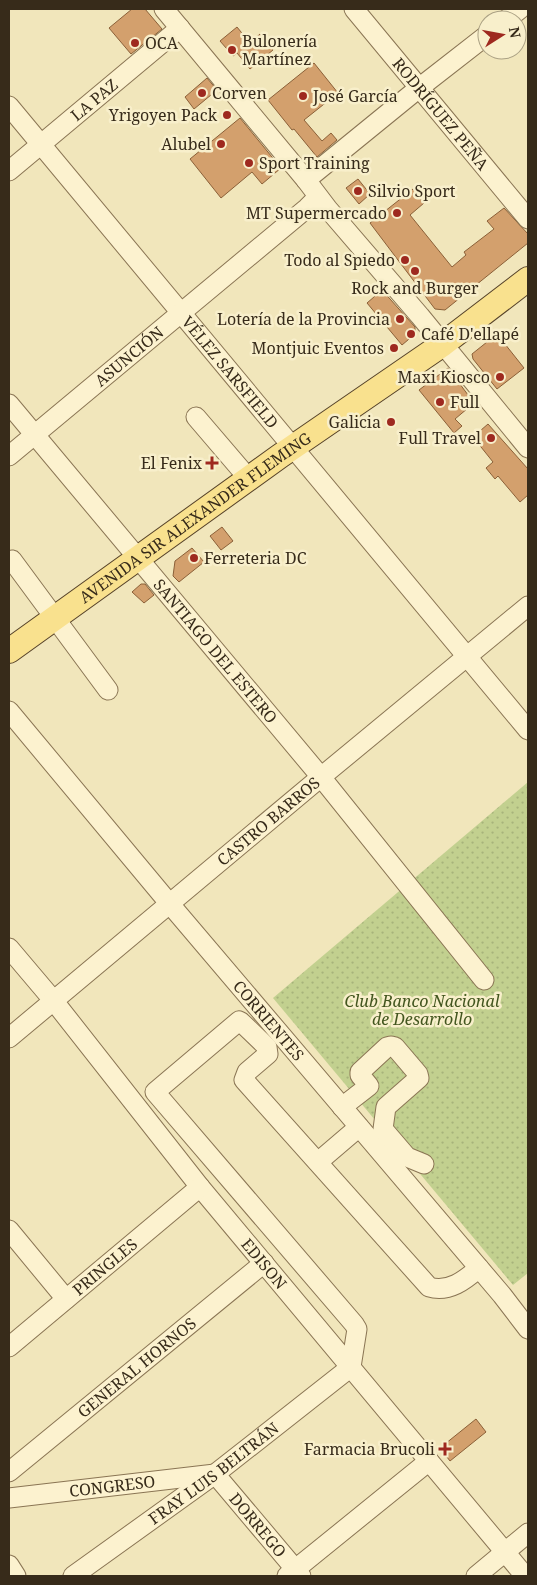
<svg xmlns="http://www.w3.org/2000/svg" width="537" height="1585" viewBox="0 0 537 1585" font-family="'Noto Serif',serif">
	<defs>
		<pattern id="park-dots" width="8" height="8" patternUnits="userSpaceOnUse" patternTransform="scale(1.25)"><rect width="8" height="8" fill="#c2d08f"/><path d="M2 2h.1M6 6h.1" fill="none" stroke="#a7b37b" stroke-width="1.8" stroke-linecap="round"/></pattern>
	</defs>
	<rect width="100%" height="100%" fill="#f1e6bb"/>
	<polygon fill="url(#park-dots)" points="528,782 528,1273 513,1285 273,998"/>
	<g fill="#d3a06d" stroke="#8b6038">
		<polygon points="132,9 145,9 162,29 131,54 109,28"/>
		<polygon points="237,27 250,43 260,34 273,50 250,69 237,53 233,56 220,41"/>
		<polygon points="314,63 338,93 304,120 322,141 331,133 337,140 317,157 294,129 292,130 268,100"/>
		<polygon points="207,78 217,90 194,109 185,97"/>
		<polygon points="240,118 281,168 262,184 252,172 221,198 190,159"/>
		<polygon points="358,179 370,194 359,204 346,188"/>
		<polygon points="413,189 424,203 410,215 452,267 466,255 464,252 494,229 487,221 504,208 528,234 528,243 445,310 435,309 370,223"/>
		<polygon points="382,290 415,327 415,334 402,345 367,303"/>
		<polygon points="497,334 524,368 497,389 473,359 472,354"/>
		<polygon points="448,368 474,403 455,419 462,426 454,433 419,390"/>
		<polygon points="488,424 528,469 528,495 520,502 498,476 495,479 486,468 493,462 473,437"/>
		<polygon points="222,527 233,541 221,550 210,536"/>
		<polygon points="192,548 204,562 179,582 173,576 175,561"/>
		<polygon points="141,584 145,584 154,595 144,603 132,592"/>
		<polygon points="476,1419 486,1432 450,1461 440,1448"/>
	</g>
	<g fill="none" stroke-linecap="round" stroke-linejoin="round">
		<defs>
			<g id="minor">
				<polyline points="164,9 306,180 328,209 420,316 528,448"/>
				<path id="s1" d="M354,9L528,219"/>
				<polyline points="506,20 520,9"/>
				<path id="s2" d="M9,106L528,730"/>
				<path id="s3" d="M9,171L180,28"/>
				<polyline points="306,180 419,88 487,35"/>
				<path id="s4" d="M9,404L321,777L484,980"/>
				<polyline points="196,417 249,479"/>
				<path id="s5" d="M9,456L307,208L318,197"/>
				<polyline points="12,560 108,690"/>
				<path id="s6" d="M9,711L169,903L502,1295L528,1329"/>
				<path id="s7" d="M9,948L53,1000L200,1187L525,1576"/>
				<path id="s8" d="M9,1038L321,777L528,606"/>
				<polyline points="342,1107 369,1086 360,1075 360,1072 387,1047 391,1046 395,1047 418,1074 419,1078 386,1107 383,1129 407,1157 424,1164"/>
				<polyline points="318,1162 359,1127"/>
				<polyline points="9,1230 66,1299"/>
				<path id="s9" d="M9,1347L200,1187"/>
				<path id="s10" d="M9,1472L264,1263"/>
				<path id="s11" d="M9,1498L215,1474L301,1576"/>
				<polyline points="9,1565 16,1576"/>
				<path id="s12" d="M73,1576L215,1474L351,1367L357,1329L354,1324L155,1092L239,1021L241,1022L267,1047L268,1054L247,1072L244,1080L429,1287C449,1293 465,1280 479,1268"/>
				<polyline points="287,1576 429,1461"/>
				<polyline points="476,1576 528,1533"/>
			</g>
			<g id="major">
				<path id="s13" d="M9,651L280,456L443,344L528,279"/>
			</g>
		</defs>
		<use href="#minor" stroke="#8a7554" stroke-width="21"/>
		<use href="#major" stroke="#564229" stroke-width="26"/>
		<use href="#minor" stroke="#fcf2cf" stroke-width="19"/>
		<use href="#major" stroke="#f9e18e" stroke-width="24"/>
	</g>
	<g fill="#9e291f" stroke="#f8efcb" stroke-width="2">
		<circle cx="135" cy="43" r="5"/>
		<circle cx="232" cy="50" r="5"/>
		<circle cx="202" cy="93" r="5"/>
		<circle cx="303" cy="96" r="5"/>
		<circle cx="227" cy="115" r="5"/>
		<circle cx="221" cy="144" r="5"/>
		<circle cx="249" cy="163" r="5"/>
		<circle cx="358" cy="191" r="5"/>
		<circle cx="397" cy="213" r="5"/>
		<circle cx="405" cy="260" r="5"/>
		<circle cx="415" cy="271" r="5"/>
		<circle cx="400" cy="319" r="5"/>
		<circle cx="411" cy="334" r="5"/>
		<circle cx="394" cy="348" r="5"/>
		<circle cx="500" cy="377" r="5"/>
		<circle cx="440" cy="402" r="5"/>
		<circle cx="391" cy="422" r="5"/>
		<circle cx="491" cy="438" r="5"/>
		<path d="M209.5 455.5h5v5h5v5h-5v5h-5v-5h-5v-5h5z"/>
		<circle cx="194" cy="558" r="5"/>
		<path d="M442.5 1441.5h5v5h5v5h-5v5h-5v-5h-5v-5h5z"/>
	</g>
	<g text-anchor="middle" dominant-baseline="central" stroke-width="5" stroke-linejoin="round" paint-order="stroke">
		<g font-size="16" fill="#372b1a" stroke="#f8efcb" text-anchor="end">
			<text x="242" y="41" text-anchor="start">Bulonería<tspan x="242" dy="18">Martínez</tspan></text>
			<text x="145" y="43" text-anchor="start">OCA</text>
			<text x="212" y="93" text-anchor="start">Corven</text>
			<text x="313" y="96" text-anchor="start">José García</text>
			<text x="217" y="115">Yrigoyen Pack</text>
			<text x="211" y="144">Alubel</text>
			<text x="259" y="163" text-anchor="start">Sport Training</text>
			<text x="368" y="191" text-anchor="start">Silvio Sport</text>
			<text x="387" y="213">MT Supermercado</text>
			<text x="395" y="260">Todo al Spiedo</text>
			<text x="415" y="288" text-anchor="middle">Rock and Burger</text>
			<text x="390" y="319">Lotería de la Provincia</text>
			<text x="421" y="334" text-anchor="start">Café D'ellapé</text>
			<text x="384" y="348">Montjuic Eventos</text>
			<text x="490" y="377">Maxi Kiosco</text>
			<text x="450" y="402" text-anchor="start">Full</text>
			<text x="381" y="422">Galicia</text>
			<text x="481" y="438">Full Travel</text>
			<text x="202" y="463">El Fenix</text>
			<text x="204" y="558" text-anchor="start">Ferreteria DC</text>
			<text x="435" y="1449">Farmacia Brucoli</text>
		</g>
		<g font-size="16" fill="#372b1a" stroke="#f8efcb">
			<text stroke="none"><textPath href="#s3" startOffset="111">LA PAZ</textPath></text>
			<text stroke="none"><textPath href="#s1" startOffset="136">RODRÍGUEZ PEÑA</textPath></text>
			<text stroke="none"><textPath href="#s5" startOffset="156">ASUNCIÓN</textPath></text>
			<text stroke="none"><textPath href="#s2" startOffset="346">VÉLEZ SARSFIELD</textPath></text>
			<text stroke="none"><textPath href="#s13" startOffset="229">AVENIDA SIR ALEXANDER FLEMING</textPath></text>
			<text stroke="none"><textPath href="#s4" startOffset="322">SANTIAGO DEL ESTERO</textPath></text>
			<text stroke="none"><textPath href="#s8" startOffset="338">CASTRO BARROS</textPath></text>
			<text stroke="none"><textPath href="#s6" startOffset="404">CORRIENTES</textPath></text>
			<text stroke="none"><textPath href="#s7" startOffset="406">EDISON</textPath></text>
			<text stroke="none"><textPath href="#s9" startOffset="125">PRINGLES</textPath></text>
			<text stroke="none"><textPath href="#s10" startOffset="165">GENERAL HORNOS</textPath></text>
			<text stroke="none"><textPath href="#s12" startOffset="174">FRAY LUIS BELTRÁN</textPath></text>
			<text stroke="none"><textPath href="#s11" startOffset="104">CONGRESO</textPath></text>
			<text stroke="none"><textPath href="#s11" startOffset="274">DORREGO</textPath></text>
		</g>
		<g font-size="16" font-style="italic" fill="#43561f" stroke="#f8efcb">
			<text x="422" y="1001">Club Banco Nacional<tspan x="422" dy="18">de Desarrollo</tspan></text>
		</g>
	</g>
	<rect width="537" height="1585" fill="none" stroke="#372b1a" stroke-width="20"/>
	<g transform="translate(502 35) rotate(79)"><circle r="24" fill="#f8efcb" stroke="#aba184"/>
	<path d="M0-4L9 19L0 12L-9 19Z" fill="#9e291f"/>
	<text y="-8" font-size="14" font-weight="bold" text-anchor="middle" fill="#372b1a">N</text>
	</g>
</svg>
